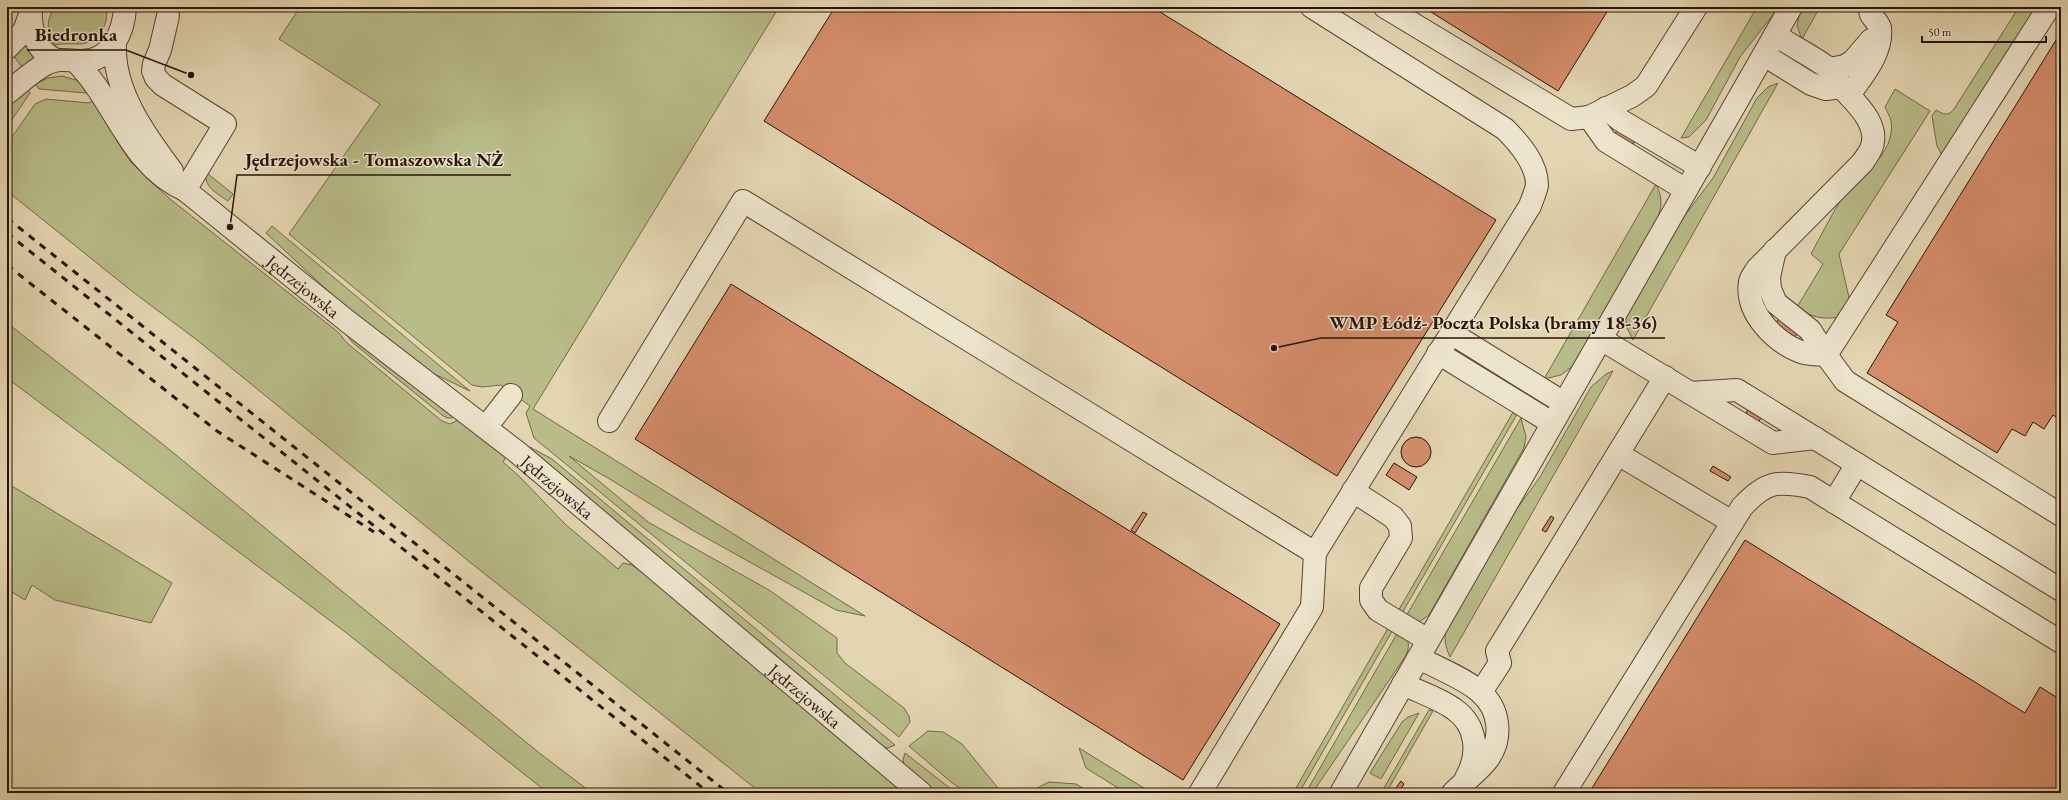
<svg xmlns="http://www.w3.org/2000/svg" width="2068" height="800" viewBox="0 0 2068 800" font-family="'EB Garamond',serif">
	<rect width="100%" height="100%" fill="#e3d5b1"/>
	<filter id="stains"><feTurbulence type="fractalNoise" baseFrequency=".005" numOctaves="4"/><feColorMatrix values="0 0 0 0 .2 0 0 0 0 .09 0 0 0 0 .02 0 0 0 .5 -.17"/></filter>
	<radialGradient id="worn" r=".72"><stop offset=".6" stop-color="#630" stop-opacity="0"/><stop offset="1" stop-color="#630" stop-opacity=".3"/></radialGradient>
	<g fill="#b8bc88" stroke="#716848">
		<path d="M55,7H106C110,24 98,43 80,44C71,44 63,43 55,45C46,33 46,19 55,7Z"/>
		<polygon points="300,7 779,7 533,409 865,616 836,610 694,531 608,478 569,456 648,522 769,590 837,638 837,653 845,663 904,708 909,716 910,722 899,737 534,438 526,413 530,406 501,385 482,387 472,385 289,234 380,104 279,39"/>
		<polygon points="1757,7 1779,7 1740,57 1706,120 1689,137 1681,138"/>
		<polygon points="1801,7 1820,7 1802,39 1797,26"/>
		<path d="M2019,7H2038L1942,155L1937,146L1932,116L1936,110C1943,114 1948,117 1954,109Z"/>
		<polygon points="26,43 37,58 24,70 13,55"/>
		<polygon points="62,76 76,80 91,89 86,93 39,89 35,84 48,78"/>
		<polygon points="1778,83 1633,340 1626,326 1626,312 1674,230 1713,178 1757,98 1768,87"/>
		<path d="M1895,89L1930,111L1839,254L1850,302L1839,317C1822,320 1811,317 1797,307L1823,264L1811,254C1821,235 1831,216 1842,198C1859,173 1896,156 1891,121C1890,116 1887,112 1885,107Z"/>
		<polygon points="28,90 30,93 7,127 7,105"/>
		<polygon points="96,98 118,143 130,161 149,180 170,199 338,332 347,343 442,421 450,424 458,420 506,457 503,462 520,477 565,524 618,569 623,563 632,565 646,575 914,793 761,793 471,563 197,340 133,292 7,191 7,144 35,104 46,99 89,103"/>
		<path d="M207,173L233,194L228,201C218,194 202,186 207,173Z"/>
		<path d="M1656,184C1662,196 1663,206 1657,219L1573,366L1561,375L1544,379Z"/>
		<polygon points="272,226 470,391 428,371 341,303 266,233"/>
		<polygon points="7,323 165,446 538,752 592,793 548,793 344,631 7,378"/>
		<polygon points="343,331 454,415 452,418 447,418 442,415 353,343"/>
		<path d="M1613,371L1450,657C1445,646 1444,638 1446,626L1500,532L1540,477L1591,387L1606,374Z"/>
		<polygon points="1516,407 1516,416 1401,615 1397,613"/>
		<polygon points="1521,418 1526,437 1524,448 1429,615 1419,622 1405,618"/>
		<polygon points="530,447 552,459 895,745 888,748 882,747 528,448"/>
		<polygon points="7,483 172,583 151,623 55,600 32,585 25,600 7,589"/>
		<polygon points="1391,623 1395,626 1299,793 1293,793"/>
		<path d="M1399,630C1409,639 1411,645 1405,657L1313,792L1308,789Z"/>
		<polygon points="1429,710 1433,711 1386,793 1381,793"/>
		<polygon points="1419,713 1381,779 1370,773 1402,722 1408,717"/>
		<polygon points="928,731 943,732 962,744 1002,793 967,793 951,782 909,746"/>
		<polygon points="1079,748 1152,793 1126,793 1086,768"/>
		<polygon points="905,753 956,793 938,793 905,767 903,760"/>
		<polygon points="1049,782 1076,784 1091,793 1027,793"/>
	</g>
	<g fill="#d48d6a" stroke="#2a1309">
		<polygon points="835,7 1152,7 1496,220 1337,476 764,121"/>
		<polygon points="1423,7 1610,7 1558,91"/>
		<polygon points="2061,32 2061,420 2053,415 2044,429 2033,422 2025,436 2012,429 1997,453 1867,373 1898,322 1886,315"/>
		<polygon points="1618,129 1636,140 1631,146 1614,135"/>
		<polygon points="731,284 1280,624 1183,780 635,439"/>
		<polygon points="1780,318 1798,333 1793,339 1775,323"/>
		<polygon points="1485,363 1502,374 1498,380 1481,369"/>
		<polygon points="1749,408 1762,416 1758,423 1745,415"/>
		<circle cx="1416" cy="452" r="15"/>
		<polygon points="1394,463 1417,477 1409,490 1386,475"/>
		<polygon points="1713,466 1731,477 1728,481 1710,471"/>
		<polygon points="1143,512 1147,514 1135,533 1131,530"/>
		<polygon points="1551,516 1554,518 1546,532 1542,530"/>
		<polygon points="1745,540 2025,713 2040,687 2061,700 2061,793 1589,793"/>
		<polygon points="1401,781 1404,784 1399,792 1395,789"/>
	</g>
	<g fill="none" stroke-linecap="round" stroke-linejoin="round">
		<defs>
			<g id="minor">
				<path d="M30,7C31,29 34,50 56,60"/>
				<polyline points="1385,7 1571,119 1589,117 1632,96 1646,86 1696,7"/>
				<polyline points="168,16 160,50 154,64 153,71 156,78 163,85 225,124 185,190"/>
				<path d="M1775,35C1792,46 1810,55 1827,67C1835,73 1837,82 1843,89C1857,104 1881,126 1871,149C1869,154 1865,158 1863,162L1757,269C1755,273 1750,278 1750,282C1745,313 1775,342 1801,352C1808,355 1818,354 1826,355"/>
				<path d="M115,42C112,90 145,135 172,171"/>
				<polyline points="7,48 24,31 31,12"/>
				<polyline points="1764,55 1811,84 1826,89 1842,87"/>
				<path id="s1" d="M75,61C116,101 129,165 185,190L347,321L517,452L921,793"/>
				<polyline points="1829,69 1845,66 1853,61 1871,40"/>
				<path d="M7,93C19,84 32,71 46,64C59,57 69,61 82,61C111,61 124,32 125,7"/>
				<path d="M1849,95C1862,76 1883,53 1880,28C1878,20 1867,16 1871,7"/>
				<polyline points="1606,108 1620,120 1700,167"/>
				<polyline points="1589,117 1606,141 1686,190"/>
				<polyline points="1775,250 1769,277 1770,289 1776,303 1810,330 1826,355 1845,381 2061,515"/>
				<polyline points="1451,333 1564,403"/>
				<polyline points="1601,339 1773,443 1815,438"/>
				<polyline points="1438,353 1552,423"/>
				<polyline points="1826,355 2049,7"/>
				<polyline points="1690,393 1737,390 2061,590"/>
				<path d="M609,421L743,201L1315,553L1530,206C1532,200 1536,191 1537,185C1537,163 1519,143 1505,129L1312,7"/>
				<polyline points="486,427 511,395"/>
				<polyline points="1618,454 1732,522"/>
				<polyline points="1353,491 1393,517 1400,526 1401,538 1371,588 1371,600 1378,610 1428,640"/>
				<polyline points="1834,502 1857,464"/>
				<path d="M1418,658C1435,666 1467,680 1480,692C1500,709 1503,738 1488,759C1479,771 1464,782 1453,793"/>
				<path d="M1403,684C1419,692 1439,698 1454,709C1477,725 1480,754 1466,778"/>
				<polyline points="1481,692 1500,663 1497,651 1665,377"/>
				<polyline points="1200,793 1312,607 1315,553"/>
				<polyline points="1341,793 1791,7"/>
				<path d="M1564,793L1742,507C1765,482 1777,480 1810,487L2061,642"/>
			</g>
		</defs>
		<use href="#minor" stroke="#584433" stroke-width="24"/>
		<use href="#minor" stroke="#ede4cc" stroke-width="22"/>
		<g stroke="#2a1309" stroke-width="3" stroke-dasharray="7 7" stroke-linecap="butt">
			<polyline points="7,218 728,793"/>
			<polyline points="7,233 709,793"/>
			<polyline points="7,265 217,431 374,532"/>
		</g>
	</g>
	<g text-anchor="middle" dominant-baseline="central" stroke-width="3" stroke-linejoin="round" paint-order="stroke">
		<g font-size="18" fill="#2a1309" stroke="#ede4cc">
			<text stroke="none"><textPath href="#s1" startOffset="324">Jędrzejowska</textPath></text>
			<text stroke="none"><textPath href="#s1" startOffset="648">Jędrzejowska</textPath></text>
			<text stroke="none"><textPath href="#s1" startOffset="972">Jędrzejowska</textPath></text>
		</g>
	</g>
	<path fill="none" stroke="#2a1309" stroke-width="1.5" d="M191 75L126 50H27M230 227L237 175H511M1274 348L1321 338H1665"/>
	<g fill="#2a1309" stroke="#ede4cc" stroke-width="1.5">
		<circle cx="191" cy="75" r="4"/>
		<circle cx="230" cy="227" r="4"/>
		<circle cx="1274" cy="348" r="4"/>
	</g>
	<g font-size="19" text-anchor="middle" font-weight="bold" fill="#2a1309" stroke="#ede4cc" stroke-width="3" stroke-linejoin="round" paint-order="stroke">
		<text x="76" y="41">Biedronka</text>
		<text x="374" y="166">Jędrzejowska - Tomaszowska NŻ</text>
		<text x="1493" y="329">WMP Łódź- Poczta Polska (bramy 18-36)</text>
	</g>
	<rect width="2068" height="800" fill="none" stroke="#e3d5b1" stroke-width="24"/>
	<rect x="8" y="8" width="2052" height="784" fill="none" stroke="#2a1309" stroke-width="2"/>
	<rect x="12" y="12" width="2044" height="776" fill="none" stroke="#2a1309"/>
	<path d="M1922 36v6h124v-6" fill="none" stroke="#2a1309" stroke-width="2"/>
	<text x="1928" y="36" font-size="12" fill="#2a1309" stroke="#ede4cc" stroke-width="3" paint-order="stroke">50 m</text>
	<rect width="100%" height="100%" filter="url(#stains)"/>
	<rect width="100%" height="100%" fill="url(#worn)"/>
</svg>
